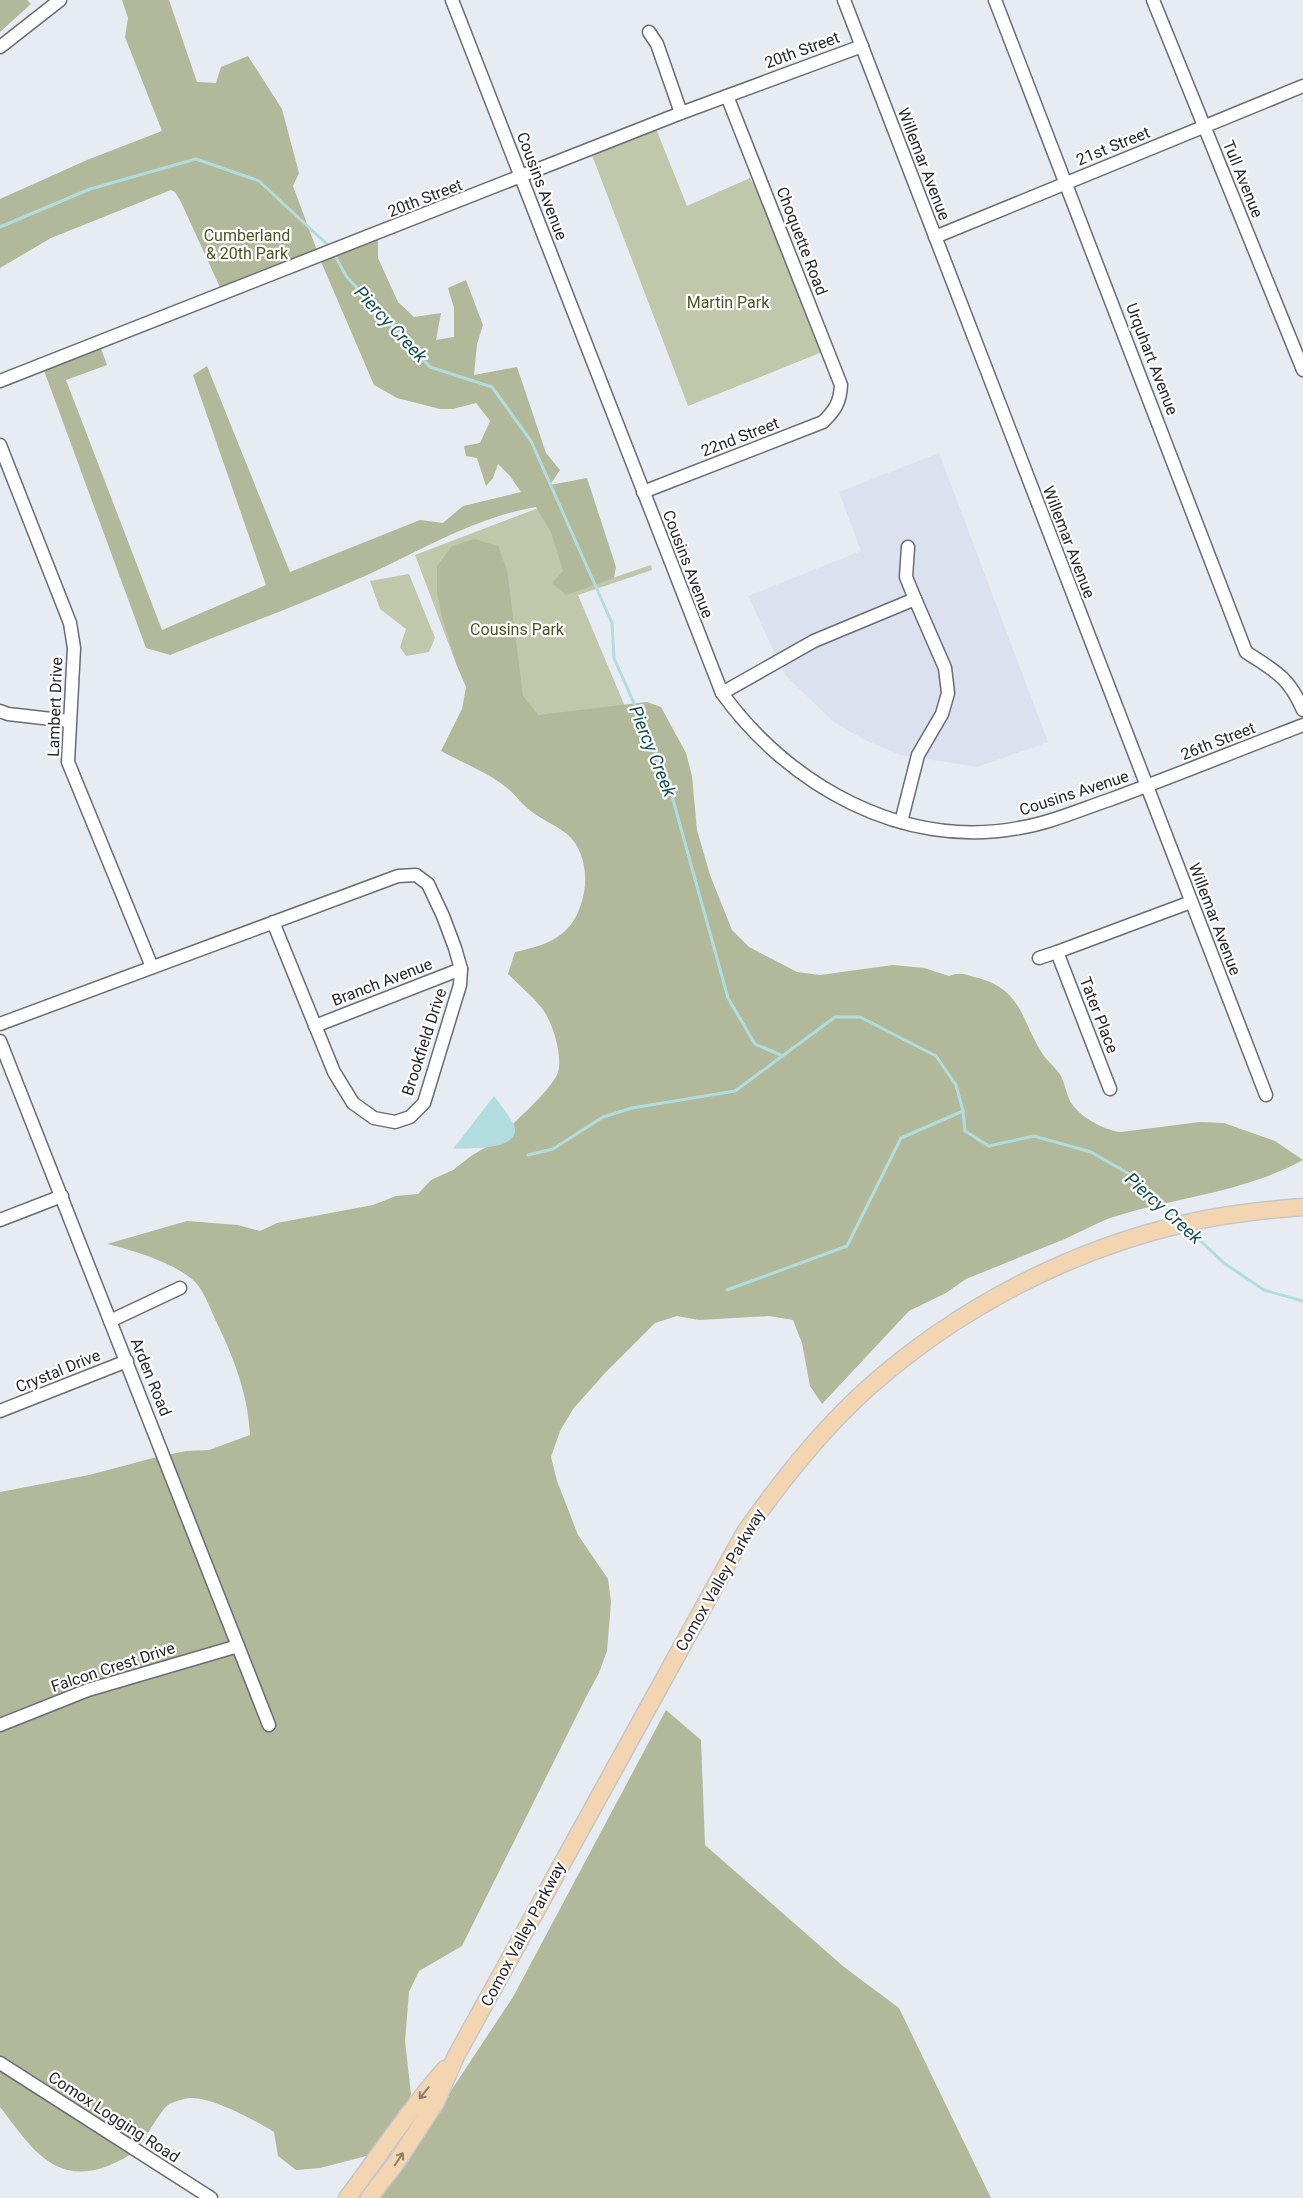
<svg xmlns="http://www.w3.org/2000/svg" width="1303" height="2198" viewBox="0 0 1303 2198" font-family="Roboto,sans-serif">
	<rect width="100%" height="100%" fill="#e7ebf2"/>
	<polygon fill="#dbe1ef" points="939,453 1048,742 977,767 901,755 867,741 835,723 785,675 748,596 861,551 839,492"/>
	<g fill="#c0c7ab">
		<polygon points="654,124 687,206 750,178 779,227 827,350 688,406 590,150"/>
		<polygon points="541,507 577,590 651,565 652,570 578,595 629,716 525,760 457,666 415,555"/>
		<polygon points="409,574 435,638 429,652 406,656 400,647 406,629 380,609 370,581"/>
	</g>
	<g fill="#b1b99a">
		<polygon points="0,0 27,0 31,4 0,32"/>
		<path d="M122,0H169L197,82L216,83L221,67L248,56L282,109L299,173L293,186L319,256L378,233V258L398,302L414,317L441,313L436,340L454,337V308L448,288L466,280L483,325L477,344L474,375L517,367L546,453L560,470L550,485L587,478L616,567L614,578L566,595L552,583L563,571L551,532L536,507C476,517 422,550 367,575C302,604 236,628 170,655L146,648L42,365L99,343L107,365L66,380L162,630L266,585L193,375L207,366L290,572L420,520L443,523L463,506L521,492L510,476L498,464L493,478L486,486L477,458L466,456L464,446L480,443L490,421L476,403L453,409H440L397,398L374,385L319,257L223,294L181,202L175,192L171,190L51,238L0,268V199L87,160L162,131L125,37L128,18Z"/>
		<path d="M474,539L498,546L507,570L523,696L538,715L647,702L661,707L686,753L692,776L697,830L710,875L732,930L749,947L797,972L820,975L893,965L924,968L949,976C958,972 965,974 974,977C1022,988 1020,1018 1042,1053C1047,1061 1056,1068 1061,1076C1065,1084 1066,1093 1070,1101C1078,1116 1105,1131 1121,1132L1200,1122L1224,1123L1275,1141L1303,1160C1243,1193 1174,1197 1110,1218C1095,1224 1080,1232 1065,1239C1032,1252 999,1266 966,1279L946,1293L909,1311L822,1404L810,1386L802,1343L793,1320L769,1316L699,1320L677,1316L655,1323L606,1372L573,1409L560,1431L551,1457L557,1481L578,1535L608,1579L611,1602L607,1651L599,1673L586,1697L462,1946L419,1971L409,1992L405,2041L411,2094L404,2118L370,2155L320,2168L296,2170L278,2156L274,2132C254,2120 213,2097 190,2098C185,2098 172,2102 168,2105C161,2110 146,2137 140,2145C133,2155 119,2161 108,2166C53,2187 30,2145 0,2107V1492L89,1475L157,1457L186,1451L209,1450L250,1435C248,1393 233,1356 215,1319C209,1306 203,1288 192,1279C169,1261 135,1251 107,1244L187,1221L238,1225L260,1231L277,1223L373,1205L396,1196L418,1194L431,1180L453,1170L471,1156L515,1130L513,1124C524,1113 554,1086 558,1072C563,1055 552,1020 541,1007C531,995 519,985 508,974L515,952C547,945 571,937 581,904C589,882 586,850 567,834C554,824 538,818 526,807C519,801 514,793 507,788C488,772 462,763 441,751L462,709L466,687L457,666L442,617L437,592V566L452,546Z"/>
		<polygon points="666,1710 701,1740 705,1845 844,1967 899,2008 991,2198 380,2198 513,1997"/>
	</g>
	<path fill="#b2dddf" d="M494,1096C499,1103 514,1121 515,1129C517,1151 468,1148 453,1149Z"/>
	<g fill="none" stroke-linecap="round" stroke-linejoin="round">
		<g stroke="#b2dddf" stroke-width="3">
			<polyline points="0,227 90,189 196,159 259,181 330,247"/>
			<polyline points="333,252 346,276 430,367 492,387 531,441 612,623 614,658 667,778 728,998 755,1044 783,1056"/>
			<polyline points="528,1155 553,1149 603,1117 632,1108 735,1091 835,1017 860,1017 936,1056 956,1085 963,1111 965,1131 989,1146 1034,1136 1091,1152 1131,1175 1179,1221"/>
			<polyline points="1187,1228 1224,1263 1264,1290 1303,1301"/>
			<polyline points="727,1290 847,1246 901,1138 963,1111"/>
		</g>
		<defs>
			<g id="minor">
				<path d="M452,0L722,693C788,785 903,850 1019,828C1050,823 1079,810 1109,800C1174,776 1238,750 1303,725"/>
				<polyline points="844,0 1266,1095"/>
				<path d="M995,0L1246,652C1276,672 1288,676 1303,710"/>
				<polyline points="1153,0 1303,370"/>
				<polyline points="649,32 657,44 681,113"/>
				<polyline points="0,47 60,0"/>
				<polyline points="935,237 1303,86"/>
				<polyline points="0,381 681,113 862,46"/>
				<polyline points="0,445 70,623 74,648 68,762 152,967"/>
				<path d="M643,492L823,422C835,410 840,403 841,385L727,96"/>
				<polyline points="908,547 906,577 915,599"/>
				<polyline points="722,693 814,641 915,599 945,668 948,693 942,714 918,755 901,822"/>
				<polyline points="0,711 8,714 69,721"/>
				<polyline points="1039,958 1057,952"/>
				<polyline points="0,1024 398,876 416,875 428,884 443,916 455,948 461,969 460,985 424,1103 410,1117 395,1122 374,1118 353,1103 334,1072 273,922"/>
				<polyline points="315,1026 461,969"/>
				<polyline points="0,1041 269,1725"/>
				<polyline points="1110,1089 1057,952 1191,902"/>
				<polyline points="0,1220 62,1196"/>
				<polyline points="110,1321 180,1288"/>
				<polyline points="0,1411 127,1361"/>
				<polyline points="0,1725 88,1690 238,1646"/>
				<polyline points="0,2063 211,2198"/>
			</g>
			<g id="major">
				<path d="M347,2198C380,2155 409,2109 445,2069"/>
				<path d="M369,2198L396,2163L436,2102L456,2056L745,1532C781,1481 821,1430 868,1388C958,1308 1069,1250 1187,1223C1225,1214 1264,1210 1303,1207"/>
			</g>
		</defs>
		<use href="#minor" stroke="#696c73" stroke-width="15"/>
		<use href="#major" stroke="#c7c7c8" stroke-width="19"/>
		<use href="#minor" stroke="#fff" stroke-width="12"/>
		<use href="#major" stroke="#f3d6b1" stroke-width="16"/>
	</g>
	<defs><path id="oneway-shaft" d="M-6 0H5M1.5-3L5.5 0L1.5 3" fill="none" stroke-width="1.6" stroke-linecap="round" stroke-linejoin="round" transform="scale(1.25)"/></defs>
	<g stroke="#8d7f6e">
		<use href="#oneway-shaft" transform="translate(424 2093) rotate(129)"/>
		<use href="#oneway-shaft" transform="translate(399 2159) rotate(-56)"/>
	</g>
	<g text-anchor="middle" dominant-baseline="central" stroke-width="4.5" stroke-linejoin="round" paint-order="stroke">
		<g font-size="16" fill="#27282b" stroke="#fff">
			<text transform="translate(802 50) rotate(-20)">20th Street</text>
			<text transform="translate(1113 146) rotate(-22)">21st Street</text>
			<text transform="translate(924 164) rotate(69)">Willemar Avenue</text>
			<text transform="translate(1243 179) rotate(68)">Tull Avenue</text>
			<text transform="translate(542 186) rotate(69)">Cousins Avenue</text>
			<text transform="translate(425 198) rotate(-21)">20th Street</text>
			<text transform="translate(802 241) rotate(69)">Choquette Road</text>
			<text transform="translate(1152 359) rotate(69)">Urquhart Avenue</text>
			<text transform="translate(740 437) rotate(-21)">22nd Street</text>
			<text transform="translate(1069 542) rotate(69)">Willemar Avenue</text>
			<text transform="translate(688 564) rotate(69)">Cousins Avenue</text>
			<text transform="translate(55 707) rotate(-88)">Lambert Drive</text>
			<text transform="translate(1218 741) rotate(-21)">26th Street</text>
			<text transform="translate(1074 793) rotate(-18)">Cousins Avenue</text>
			<text transform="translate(1215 919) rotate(69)">Willemar Avenue</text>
			<text transform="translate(382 982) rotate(-21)">Branch Avenue</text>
			<text transform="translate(1099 1015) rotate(69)">Tater Place</text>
			<text transform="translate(424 1042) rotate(-72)">Brookfield Drive</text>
			<text transform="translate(58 1371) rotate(-22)">Crystal Drive</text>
			<text transform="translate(151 1377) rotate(68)">Arden Road</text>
			<text transform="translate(720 1580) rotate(-60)">Comox Valley Parkway</text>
			<text transform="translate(113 1667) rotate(-18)">Falcon Crest Drive</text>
			<text transform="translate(523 1934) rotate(-62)">Comox Valley Parkway</text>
			<text transform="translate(114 2117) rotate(33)">Comox Logging Road</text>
		</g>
		<g font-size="16" fill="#4c5522" stroke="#fff">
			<text x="247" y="235">Cumberland<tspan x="247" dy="18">&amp; 20th Park</tspan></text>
			<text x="728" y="302">Martin Park</text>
			<text x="517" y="629">Cousins Park</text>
		</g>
		<g font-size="18" font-style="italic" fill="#145053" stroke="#fff">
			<text transform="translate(391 324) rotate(47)">Piercy Creek</text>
			<text transform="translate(653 751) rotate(68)">Piercy Creek</text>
			<text transform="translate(1164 1208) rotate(42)">Piercy Creek</text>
		</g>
	</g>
</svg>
